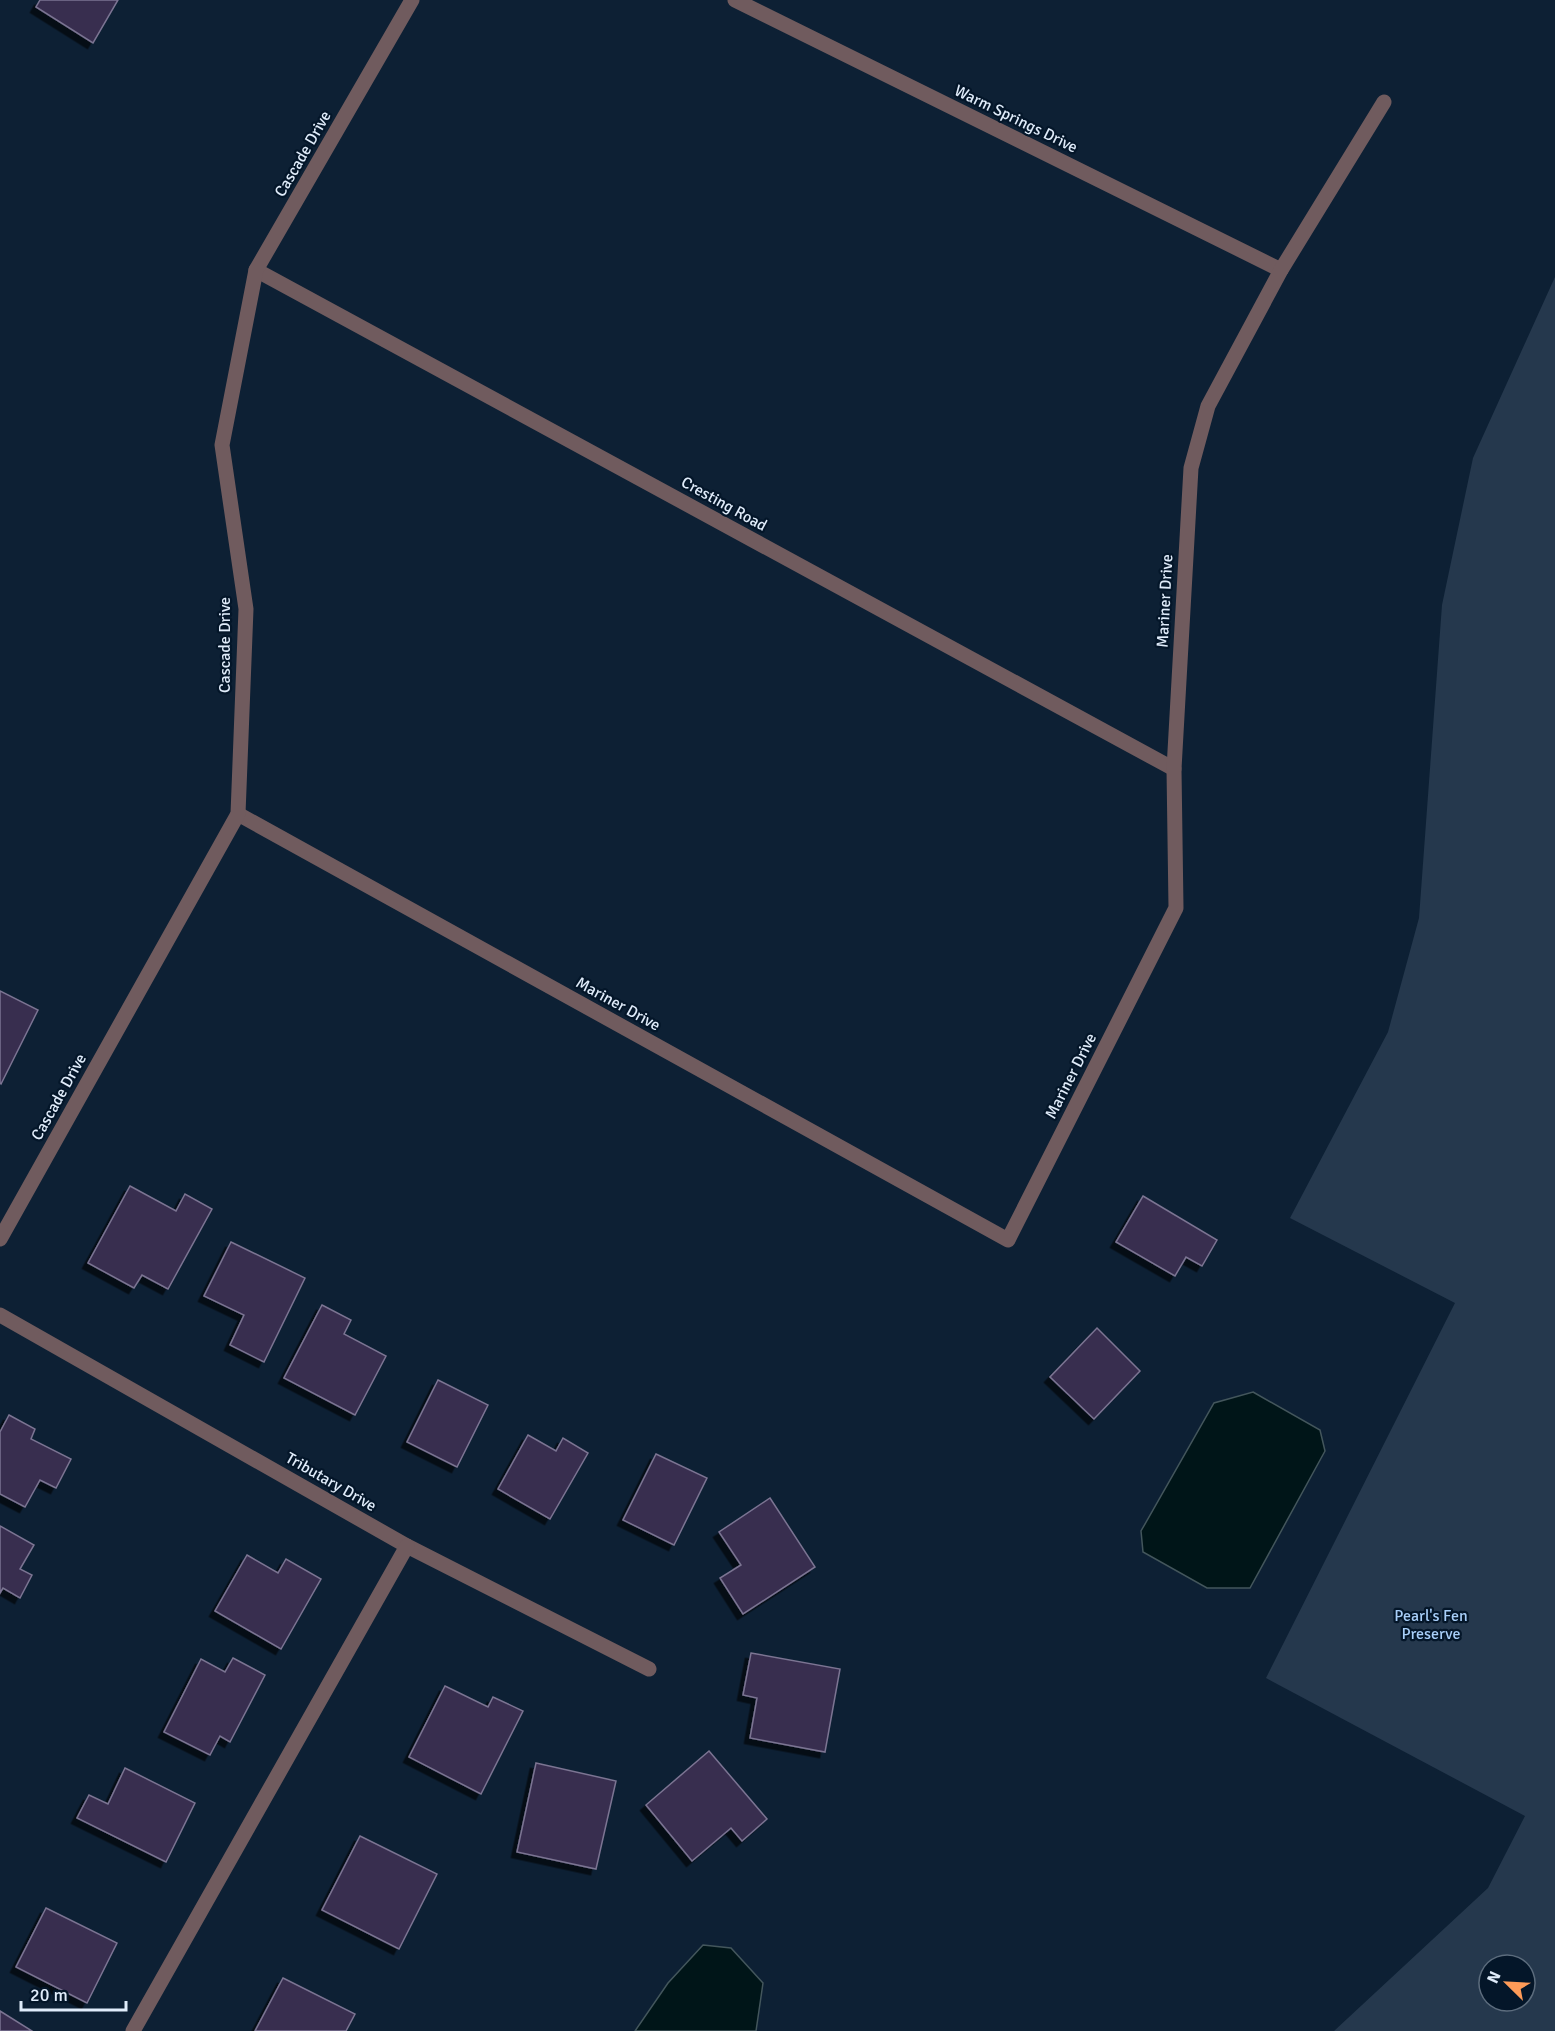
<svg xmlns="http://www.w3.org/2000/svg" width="1555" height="2031" viewBox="0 0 1555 2031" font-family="Signika,sans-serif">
	<defs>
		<filter id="shadow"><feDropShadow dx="-5.5" dy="5.5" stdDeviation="0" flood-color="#0009"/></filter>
	</defs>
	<rect width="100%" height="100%" fill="#0d2034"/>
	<path fill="#25384d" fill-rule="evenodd" d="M1555,277V2031H1334L1488,1888L1525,1816L1266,1678L1455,1303L1290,1218L1388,1032L1419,918L1442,605L1473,458ZM1489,1965H1525V2001H1489Z"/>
	<g fill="#001518" stroke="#43565c" stroke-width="1.5">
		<polygon points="1253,1392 1320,1430 1325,1451 1250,1588 1207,1588 1143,1552 1141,1531 1214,1403"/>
		<polygon points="703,1945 731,1948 763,1983 756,2031 635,2031 668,1983"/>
	</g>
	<g fill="#382e50" stroke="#7b7492" stroke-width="1.5" filter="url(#shadow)">
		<polygon points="40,0 118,0 93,43 36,7"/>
		<polygon points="0,991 38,1010 1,1084 0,1083"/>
		<polygon points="130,1186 176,1211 185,1194 212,1209 168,1289 142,1275 134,1288 88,1263"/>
		<polygon points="1143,1196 1217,1240 1202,1266 1186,1257 1175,1276 1116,1242"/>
		<polygon points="231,1242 305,1278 264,1362 230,1345 244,1315 204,1296"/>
		<polygon points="322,1305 351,1320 344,1334 386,1356 355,1415 284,1378"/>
		<polygon points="1097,1328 1140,1371 1094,1419 1050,1377"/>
		<polygon points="438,1380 488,1405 457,1467 407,1442"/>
		<polygon points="9,1415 35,1429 31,1439 71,1459 56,1488 40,1480 25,1507 0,1494 0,1432"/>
		<polygon points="528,1435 556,1451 563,1438 588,1453 550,1519 498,1489"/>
		<polygon points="656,1454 707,1478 674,1545 623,1520"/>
		<polygon points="770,1498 815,1567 743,1614 720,1578 741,1565 719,1532"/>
		<polygon points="0,1526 34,1545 20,1569 32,1575 20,1598 3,1588 0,1593"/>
		<polygon points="247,1555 278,1573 286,1559 321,1579 281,1649 215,1611"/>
		<polygon points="751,1653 840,1669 825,1752 750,1738 757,1698 743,1695"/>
		<polygon points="233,1658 265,1675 230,1742 220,1736 210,1755 164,1732 201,1659 225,1672"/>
		<polygon points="445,1686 488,1707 493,1697 523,1711 481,1794 409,1757"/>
		<polygon points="709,1751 767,1819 742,1841 731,1828 692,1861 646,1805"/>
		<polygon points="536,1763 616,1781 596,1869 517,1852"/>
		<polygon points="125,1768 195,1803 166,1862 77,1818 89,1795 108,1804"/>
		<polygon points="360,1836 437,1874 399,1949 322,1910"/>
		<polygon points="46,1908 117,1943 87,2003 16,1967"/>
		<polygon points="283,1978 355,2014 346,2031 255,2031"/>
		<polygon points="0,2011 32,2031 0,2031"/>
	</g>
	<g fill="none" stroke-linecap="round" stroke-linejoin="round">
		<g stroke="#705b5e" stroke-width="15">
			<polyline points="735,0 1281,270"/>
			<polyline points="256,270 1174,769"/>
			<polyline points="238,814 1008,1240 1176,908 1174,769 1191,468 1208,406 1281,270 1384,102"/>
			<polyline points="0,1239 238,814 246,609 222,445 256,270 412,0"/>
			<polyline points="0,1315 407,1546 649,1669"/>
			<polyline points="133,2031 407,1546"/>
		</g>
	</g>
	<g text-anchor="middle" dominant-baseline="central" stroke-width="4.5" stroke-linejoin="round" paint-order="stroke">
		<g font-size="16" fill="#e0ecfa" stroke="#041629">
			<text transform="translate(1016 119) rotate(26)">Warm Springs Drive</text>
			<text transform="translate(303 154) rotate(-60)">Cascade Drive</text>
			<text transform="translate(724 504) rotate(29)">Cresting Road</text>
			<text transform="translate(1165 601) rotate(-87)">Mariner Drive</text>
			<text transform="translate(225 645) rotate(-90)">Cascade Drive</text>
			<text transform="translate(618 1004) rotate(29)">Mariner Drive</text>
			<text transform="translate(1071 1076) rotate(-63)">Mariner Drive</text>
			<text transform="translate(59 1097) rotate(-61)">Cascade Drive</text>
			<text transform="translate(331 1482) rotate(30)">Tributary Drive</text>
		</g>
		<g font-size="16" fill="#a8cef8" stroke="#041629">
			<text x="1431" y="1616">Pearl's Fen<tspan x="1431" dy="18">Preserve</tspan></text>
		</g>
	</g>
	<g transform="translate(1507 1983) rotate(294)"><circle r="28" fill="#041629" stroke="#5c6c7d" stroke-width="1.5"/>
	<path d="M0-4.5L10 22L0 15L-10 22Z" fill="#fe9b58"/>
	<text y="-9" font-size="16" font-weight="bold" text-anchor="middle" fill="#e0ecfa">N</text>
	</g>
	<path d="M21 2001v9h105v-9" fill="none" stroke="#e0ecfa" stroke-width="3"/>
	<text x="30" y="2001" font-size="18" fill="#e0ecfa" stroke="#041629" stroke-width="4.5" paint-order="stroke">20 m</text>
</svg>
